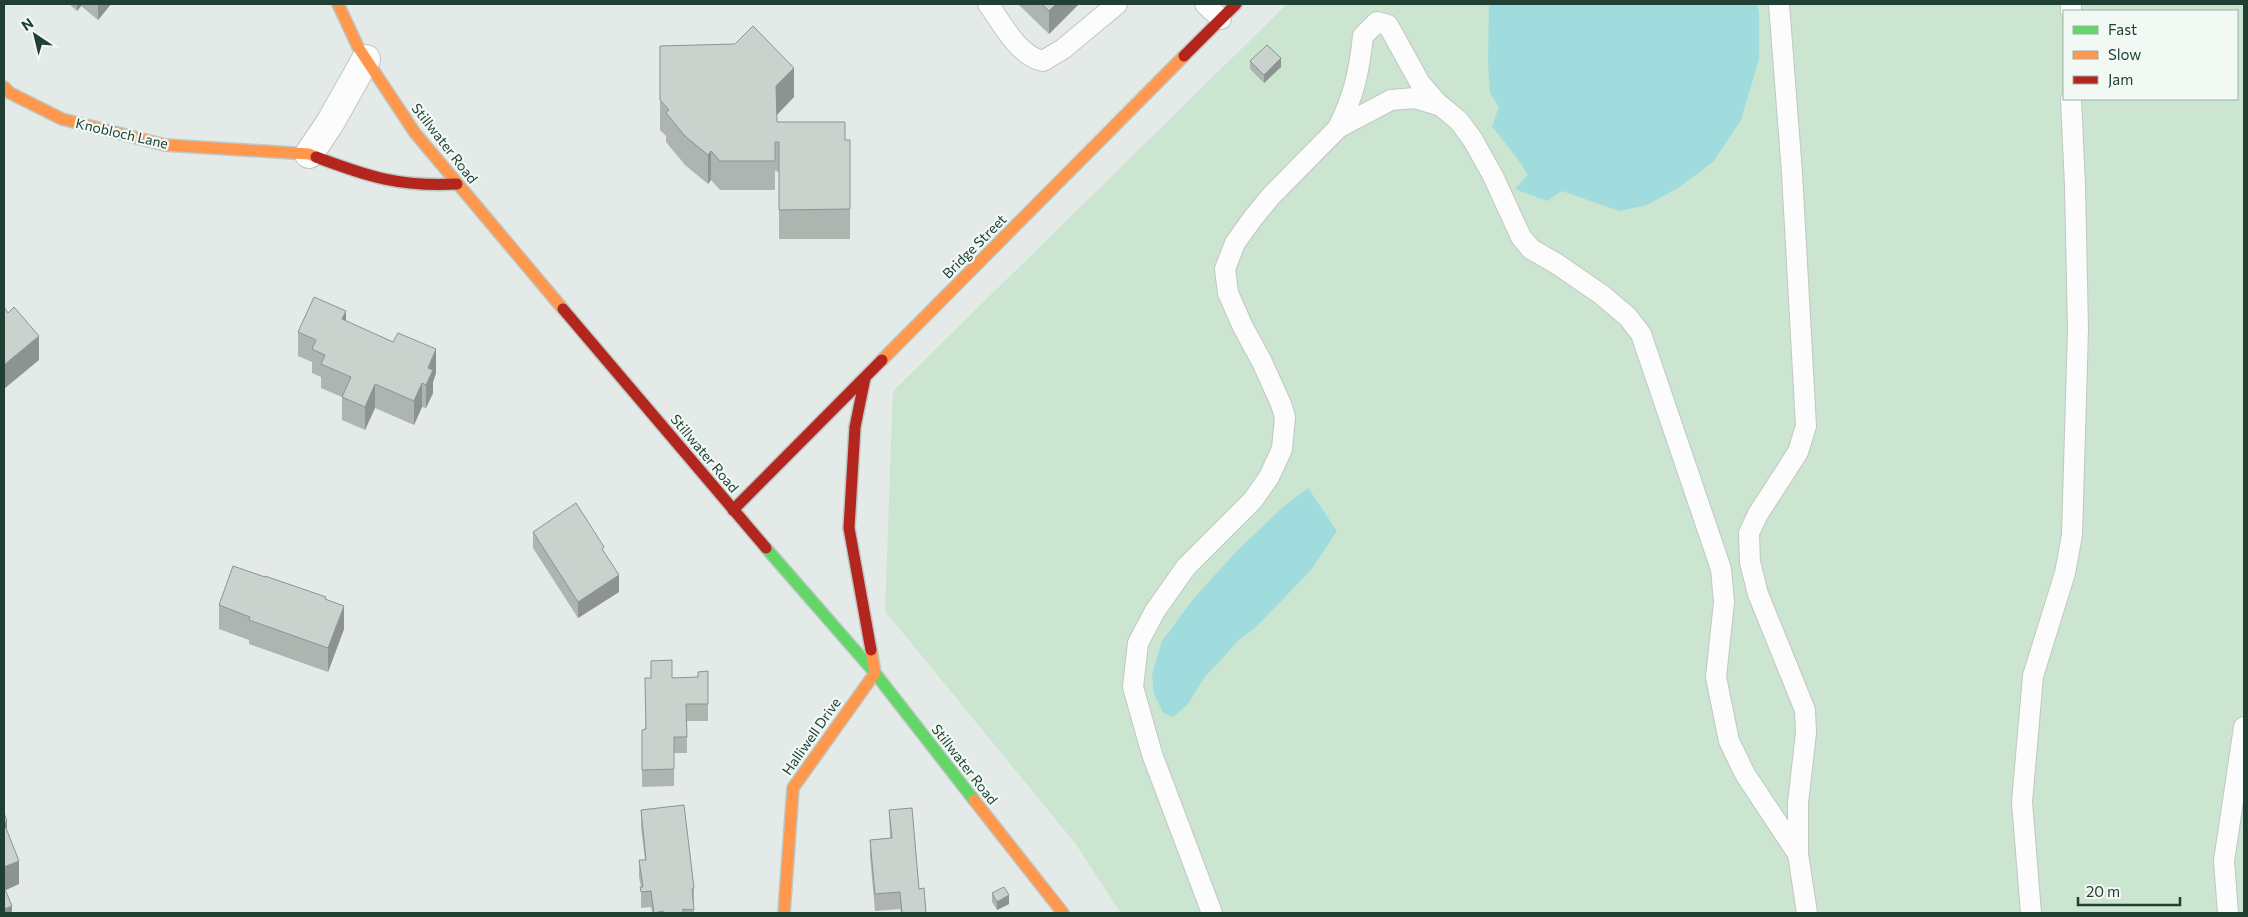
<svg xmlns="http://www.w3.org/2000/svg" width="2248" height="917" viewBox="0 0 2248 917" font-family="Commissioner,sans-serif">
	<rect width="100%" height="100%" fill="#e4eae7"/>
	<path fill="#cbe5d0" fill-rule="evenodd" d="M1287,4H2244V913H1121L1075,843L885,611L893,391ZM2064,11H2237V99H2064Z"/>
	<g fill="#a0dcdd">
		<path d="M1489,4H1757L1759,12V59L1741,120L1713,162L1678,188L1647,205L1619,211L1562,191L1547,201L1515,189L1528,175C1518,157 1504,143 1492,126L1499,107L1490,93L1488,64Z"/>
		<polygon points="1308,488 1337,531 1311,570 1255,628 1240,639 1204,678 1188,704 1173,717 1163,713 1154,694 1152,674 1162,641 1194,598 1236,552 1283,507"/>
	</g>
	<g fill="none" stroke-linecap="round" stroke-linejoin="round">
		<defs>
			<g id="lane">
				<path d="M988,4C1002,23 1018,56 1043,61L1063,49L1117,4"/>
				<polyline points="1205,4 1221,19"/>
				<polyline points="2071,11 2071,4"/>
				<path d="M1338,128C1354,95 1359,73 1363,36L1377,22L1388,25L1420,83L1439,105"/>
				<polyline points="1798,854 1807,913"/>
				<polyline points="1212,913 1152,754 1133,687 1138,643 1155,611 1186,567 1253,500 1269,477 1282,449 1285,417 1281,404 1262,362 1242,325 1228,293 1225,269 1235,243 1253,218 1271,196 1338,128 1391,100 1415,98 1441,106 1459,121 1473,140 1493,176 1521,237 1531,249 1557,264 1602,295 1628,317 1641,334 1721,569 1724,602 1716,677 1729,741 1745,774 1798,854 1798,803 1806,733 1805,710 1758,594 1750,562 1749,533 1758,514 1798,452 1806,426 1792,173 1779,4"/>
				<polyline points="2031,913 2022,802 2033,676 2065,573 2072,535 2078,329 2075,186 2071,99"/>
				<polyline points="2228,913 2224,861 2244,727"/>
			</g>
			<polyline id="street" points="309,154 330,123 366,59"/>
			<polyline id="fast" points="766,548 875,673 974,800"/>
			<g id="slow">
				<polyline points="338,4 358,47 415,133 563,309"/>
				<polyline points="4,87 10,93 62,119 165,145 309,154 316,157"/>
				<polyline points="882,360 1184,56"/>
				<polyline points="974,800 1063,913"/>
				<polyline points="784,913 793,788 875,673 871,650"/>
			</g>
			<g id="jam">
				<polyline points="1184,56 1236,4"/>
				<path d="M316,157C369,177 400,187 457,184"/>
				<polyline points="563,309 766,548"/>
				<polyline points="865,378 855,427 849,528 871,650"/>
				<polyline points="733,510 882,360"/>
			</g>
		</defs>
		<use href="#lane" stroke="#c1c7c4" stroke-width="22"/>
		<use href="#street" stroke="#c1c7c4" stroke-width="30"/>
		<use href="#fast" stroke="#bdc7c3" stroke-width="14"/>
		<use href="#slow" stroke="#bdc7c3" stroke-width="14"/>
		<use href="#jam" stroke="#bdc7c3" stroke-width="14"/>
		<use href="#lane" stroke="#fbfcfb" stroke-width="20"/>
		<use href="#street" stroke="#fbfcfb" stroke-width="28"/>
		<use href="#fast" stroke="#63d668" stroke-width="11"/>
		<use href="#slow" stroke="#ff974d" stroke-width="11"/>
		<use href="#jam" stroke="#b3261e" stroke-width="11"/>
	</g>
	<g fill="#aeb5b1">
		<polygon points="69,4 111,4 98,20 81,6 77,11"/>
		<polygon points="1018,4 1079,4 1049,34"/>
		<polygon points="660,46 794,97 776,115 777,122 845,140 850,140 850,239 779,239 779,172 775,171 775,190 720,190 711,180 708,184 685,165 666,142 666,136 660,130"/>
		<polygon points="1250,61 1281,67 1264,83 1250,69"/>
		<polygon points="346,321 436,373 433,382 433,393 426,408 422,407 414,425 375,408 365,430 342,420 342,397 321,388 321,377 312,373 312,362 298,356 298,332"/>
		<polygon points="533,532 604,552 619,592 578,618 533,548"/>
		<polygon points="265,577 326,600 344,629 328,672 249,644 249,640 219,629 219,605"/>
		<polygon points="651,661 708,704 708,721 687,721 687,753 674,753 674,786 642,787 642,730 645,729 651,678"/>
		<polygon points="641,810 694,888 694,905 693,905 694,913 652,913 651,907 641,908 641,887 639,877 639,860 645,860 641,827"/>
		<polygon points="889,810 919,889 926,913 901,913 900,909 875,911 870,856 870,840 890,838"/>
		<polygon points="992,893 1009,904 997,910 992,902"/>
	</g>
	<g fill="#8d9390">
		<polygon points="77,4 81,4 81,6 77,11"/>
		<polygon points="98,4 111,4 98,20"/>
		<polygon points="1056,4 1079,4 1049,34 1049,11"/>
		<polygon points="1281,58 1281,67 1264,83 1264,75"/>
		<polygon points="794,68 794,97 776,116 776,86"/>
		<polygon points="711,151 711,180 708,184 708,155"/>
		<polygon points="346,311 346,335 342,319"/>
		<polygon points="39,336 39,360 4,389 4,365"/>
		<polygon points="436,349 436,373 433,382 433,393 426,408 426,385 428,368"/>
		<polygon points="422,383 422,407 414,425 414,401"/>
		<polygon points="375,384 375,408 365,430 365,407"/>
		<polygon points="619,575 619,592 578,618 578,602"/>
		<polygon points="344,606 344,629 328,672 328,648"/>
		<polygon points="7,821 7,845 4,823"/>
		<polygon points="19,861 19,884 4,891 4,867"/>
		<polygon points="1009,895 1009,904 997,910 997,902"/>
		<polygon points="12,906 12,913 4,913 4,909"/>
	</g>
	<g fill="#cad2ce" stroke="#8d9390">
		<polygon points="1042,4 1056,4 1049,11"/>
		<polygon points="753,26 794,68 776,86 777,122 845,122 845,140 850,140 850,209 779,210 779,142 775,142 775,161 720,161 711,151 708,155 685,136 666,113 669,110 660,100 660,46 735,44"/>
		<polygon points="1267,45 1281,58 1264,75 1250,61"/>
		<polygon points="314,297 346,311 342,319 393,342 398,333 436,349 428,368 433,370 426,385 422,383 414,401 375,384 365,407 342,397 351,377 321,364 325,355 312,349 316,340 298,332"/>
		<polygon points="4,307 8,313 14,307 39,336 4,365"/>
		<polygon points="576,503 604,547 602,549 619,575 578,602 533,532"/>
		<polygon points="233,566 265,577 265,576 326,597 325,599 344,606 328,648 249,620 250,617 219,605"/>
		<polygon points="672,660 672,678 698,677 698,672 708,671 708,704 686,704 687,737 674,737 674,769 642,770 642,730 646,729 645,678 651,678 651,661"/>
		<polygon points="684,805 694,888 692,889 694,910 683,909 683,913 663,913 663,911 654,913 651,891 641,892 640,887 643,887 639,860 646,860 641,810"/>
		<polygon points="912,808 919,889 924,888 926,913 902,913 900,892 875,894 870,840 892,838 889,810"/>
		<polygon points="4,813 7,821 4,823 19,861 4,867"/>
		<polygon points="4,887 12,906 4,909"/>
		<polygon points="1004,887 1009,895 997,902 992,893"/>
	</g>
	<g text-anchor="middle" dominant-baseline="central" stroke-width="4.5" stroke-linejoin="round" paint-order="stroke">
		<g font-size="14" fill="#1f4033" stroke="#f2f9f5">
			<text transform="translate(122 133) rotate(13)">Knobloch Lane</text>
			<text transform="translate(445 143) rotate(52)">Stillwater Road</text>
			<text transform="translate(974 246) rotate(-45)">Bridge Street</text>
			<text transform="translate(705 453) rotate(50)">Stillwater Road</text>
			<text transform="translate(811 736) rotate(-55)">Halliwell Drive</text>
			<text transform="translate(965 764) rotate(52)">Stillwater Road</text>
		</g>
	</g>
	<rect width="2248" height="917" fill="none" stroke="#1f4033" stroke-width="10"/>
	<rect x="2063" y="10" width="175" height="90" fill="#f2f9f5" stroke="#9eafa7"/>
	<rect x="2073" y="26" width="25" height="8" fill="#63d668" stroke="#9eafa7"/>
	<text x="2108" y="35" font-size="15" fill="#1f4033">Fast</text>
	<rect x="2073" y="51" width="25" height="8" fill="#ff974d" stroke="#9eafa7"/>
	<text x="2108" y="60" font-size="15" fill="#1f4033">Slow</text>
	<rect x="2073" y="76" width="25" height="8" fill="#b3261e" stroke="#9eafa7"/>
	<text x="2108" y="85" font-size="15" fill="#1f4033">Jam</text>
	<g transform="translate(35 35) rotate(325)" stroke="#f2f9f5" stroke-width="4" paint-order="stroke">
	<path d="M0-4L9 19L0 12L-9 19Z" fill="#1f4033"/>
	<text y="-8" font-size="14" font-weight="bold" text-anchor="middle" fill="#1f4033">N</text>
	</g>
	<path d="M2078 897v8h102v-8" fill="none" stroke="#1f4033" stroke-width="2.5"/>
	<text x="2086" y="897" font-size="15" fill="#1f4033" stroke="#f2f9f5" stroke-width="4" paint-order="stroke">20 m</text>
</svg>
